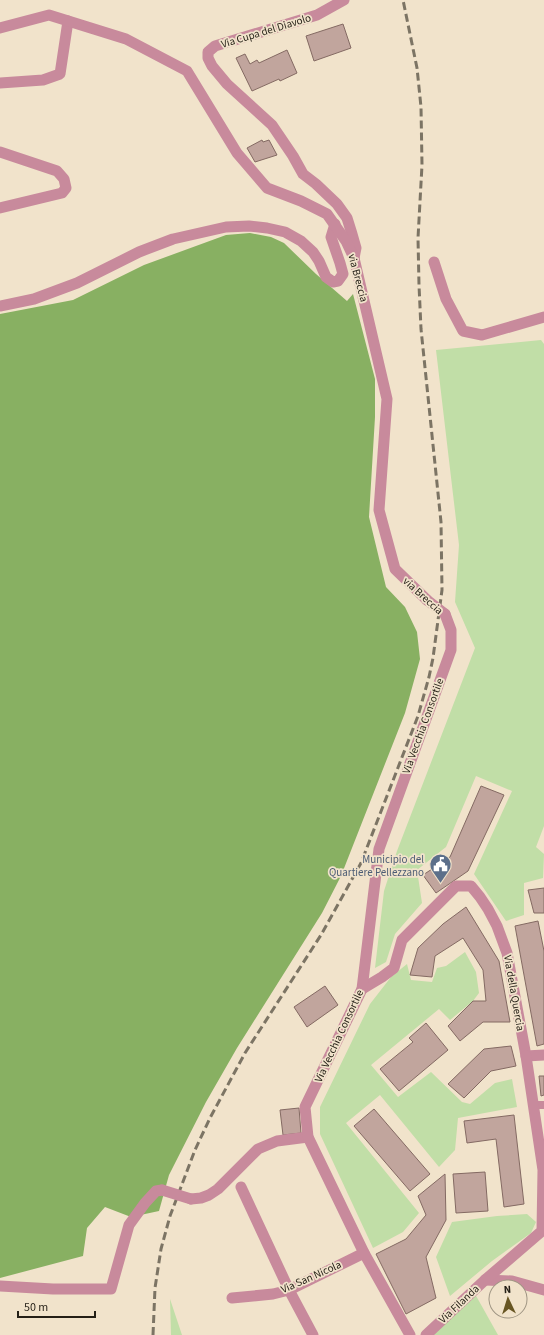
<svg xmlns="http://www.w3.org/2000/svg" width="544" height="1335" viewBox="0 0 544 1335" font-family="'Source Sans 3',sans-serif">
	<rect width="100%" height="100%" fill="#f1e3cb"/>
	<g fill="#c1dea7">
		<polygon points="541,340 544,344 544,826 536,847 544,854 543,878 524,883 524,915 506,921 474,874 512,791 476,776 446,847 417,870 422,903 395,934 386,962 375,968 384,891 397,851 475,648 455,602 459,545 436,350"/>
		<polygon points="465,952 476,972 479,993 473,1001 450,1020 439,1009 371,1065 398,1097 431,1072 462,1102 470,1104 495,1083 512,1079 517,1107 458,1118 455,1150 439,1167 380,1095 346,1123 419,1213 403,1232 373,1248 320,1134 320,1107 370,1004 391,977 407,964 411,980 432,982 437,968 446,966"/>
		<polygon points="527,1214 536,1222 531,1233 492,1261 450,1296 436,1257 452,1222 497,1216"/>
		<polygon points="475,1294 498,1335 433,1335"/>
		<polygon points="170,1299 182,1335 171,1335"/>
	</g>
	<polygon fill="#88b062" points="250,233 271,237 284,243 316,274 347,301 353,294 375,379 375,417 369,517 386,587 405,607 417,632 420,659 405,713 341,876 322,913 237,1048 206,1102 169,1175 159,1211 131,1217 105,1207 87,1228 83,1256 0,1278 0,314 73,300 144,265 226,235"/>
	<g fill="#c1a59d" stroke="#846a63">
		<polygon points="343,24 351,48 314,61 306,36"/>
		<polygon points="287,50 297,73 280,81 279,79 252,91 236,58 245,54 250,64 257,60 259,63"/>
		<polygon points="262,140 263,142 269,140 277,155 255,162 247,148"/>
		<polygon points="481,786 504,795 468,871 436,893 423,875 450,857"/>
		<polygon points="544,888 544,913 534,913 528,890"/>
		<polygon points="466,907 499,961 510,1022 483,1022 460,1041 448,1026 473,1001 486,1001 483,970 463,938 435,956 432,977 410,975 418,948 443,924"/>
		<polygon points="538,921 544,951 544,1044 537,1046 515,926"/>
		<polygon points="325,986 338,1005 307,1027 294,1007"/>
		<polygon points="426,1023 448,1050 399,1091 380,1069 413,1042 409,1038"/>
		<polygon points="511,1046 516,1066 491,1071 464,1098 448,1084 484,1049"/>
		<polygon points="539,1076 544,1076 544,1095 541,1096"/>
		<polygon points="299,1108 301,1133 283,1135 280,1110"/>
		<polygon points="374,1109 430,1174 410,1191 354,1126"/>
		<polygon points="514,1115 524,1204 504,1207 496,1139 467,1143 464,1121"/>
		<polygon points="485,1172 488,1211 456,1213 453,1174"/>
		<polygon points="445,1174 446,1220 426,1257 436,1298 406,1314 376,1254 406,1239 426,1215 418,1196"/>
	</g>
	<g fill="none" stroke-linecap="round" stroke-linejoin="round">
		<polyline stroke="#c88a9c" stroke-width="8" points="533,1105 544,1105"/>
		<g stroke="#c88a9c" stroke-width="11">
			<polyline points="344,0 317,15 215,46 208,52 208,58 212,66 227,84 272,125 293,156 303,174 316,184 337,204 347,218 352,234 356,248 354,258"/>
			<polyline points="0,83 43,80 60,74 68,21"/>
			<polyline points="0,152 57,171 64,179 66,188 62,193 0,208"/>
			<polyline points="434,262 446,299 463,331 482,335 544,317"/>
			<polyline points="0,306 34,299 77,283 139,252 173,239 226,227 249,226 267,228 285,232 301,241 313,252 319,261 326,277 333,282 338,281 343,274 340,263 331,237 335,224"/>
			<polyline points="362,989 382,977 394,968 402,940 456,886 471,886 480,897 488,909 497,926 507,953 526,1056 544,1055"/>
			<polyline points="241,1187 289,1290 313,1335"/>
			<polyline points="191,1199 201,1198 209,1195 218,1189 258,1149 277,1141 308,1137"/>
			<polyline points="485,1280 512,1281 544,1290"/>
			<polyline points="0,1286 53,1289 111,1289 129,1225 145,1203 156,1191 162,1190"/>
			<polyline points="232,1298 273,1294 289,1290 364,1253"/>
			<polyline points="426,1335 485,1280 542,1231 543,1170 526,1056"/>
		</g>
		<g stroke="#c88a9c" stroke-width="11">
			<polyline points="0,28 49,15 126,39 187,71 237,153 267,188 301,201 327,214 346,241 354,258 387,399 379,510 395,569 427,600"/>
			<polyline points="410,1335 364,1253 308,1137 305,1107 362,989 379,849 451,650 451,630 445,614"/>
		</g>
		<polyline stroke="#7c7464" stroke-width="3" stroke-dasharray="8 4" stroke-linecap="butt" points="153,1335 155,1288 161,1249 170,1216 195,1150 210,1118 245,1053 321,935 361,863 418,716 429,677 433,658 442,590 441,522 421,329 419,285 418,238 422,165 421,107 417,68 403,0"/>
		<polyline stroke="#c88a9c" stroke-width="11" points="162,1190 191,1199"/>
		<polyline stroke="#c88a9c" stroke-width="11" points="427,600 445,614"/>
	</g>
	<defs>
		<symbol id="civic-pin" viewBox="-11 -11 22 30"><path d="M0 17L-7.5 6A9.5 9.5 0 1 1 7.5 6Z" fill="#5c6f8a" stroke="#f1e3cb"/><path d="M-.6-6.5H3V-4.5H.6V-3L4-1V1h2V6H-6V1h2V-1L-.6-3ZM-1.2 2.5V6h2.4V2.5Z" fill="#fff"/></symbol>
	</defs>
	<g fill-rule="evenodd">
		<use href="#civic-pin" x="428" y="852" width="25" height="34"/>
	</g>
	<g text-anchor="middle" dominant-baseline="central" stroke-width="3.5" stroke-linejoin="round" paint-order="stroke">
		<g font-size="11" fill="#241f16" stroke="#f1e3cb">
			<text transform="translate(266 31) rotate(-17)">Via Cupa del Diavolo</text>
			<text transform="translate(358 278) rotate(75)">via Breccia</text>
			<text transform="translate(423 596) rotate(42)">via Breccia</text>
			<text transform="translate(423 726) rotate(-70)">Via Vecchia Consortile</text>
			<text transform="translate(514 993) rotate(80)">Via della Quercia</text>
			<text transform="translate(339 1036) rotate(-65)">Via Vecchia Consortile</text>
			<text transform="translate(311 1277) rotate(-24)">Via San Nicola</text>
			<text transform="translate(459 1304) rotate(-43)">Via Filanda</text>
		</g>
		<g font-size="11" fill="#4e5e75" stroke="#f1e3cb" text-anchor="end">
			<text x="424" y="859">Municipio del<tspan x="424" dy="13">Quartiere Pellezzano</tspan></text>
		</g>
	</g>
	<g transform="translate(508 1299) rotate(356)"><circle r="19" fill="#f1e3cb" stroke="#9f9583"/>
	<path d="M0-3L7 15L0 10L-7 15Z" fill="#675522"/>
	<text y="-6" font-size="11" font-weight="bold" text-anchor="middle" fill="#241f16">N</text>
	</g>
	<path d="M18 1311v6h77v-6" fill="none" stroke="#241f16" stroke-width="2"/>
	<text x="24" y="1311" font-size="12" fill="#241f16" stroke="#f1e3cb" stroke-width="3" paint-order="stroke">50 m</text>
</svg>
